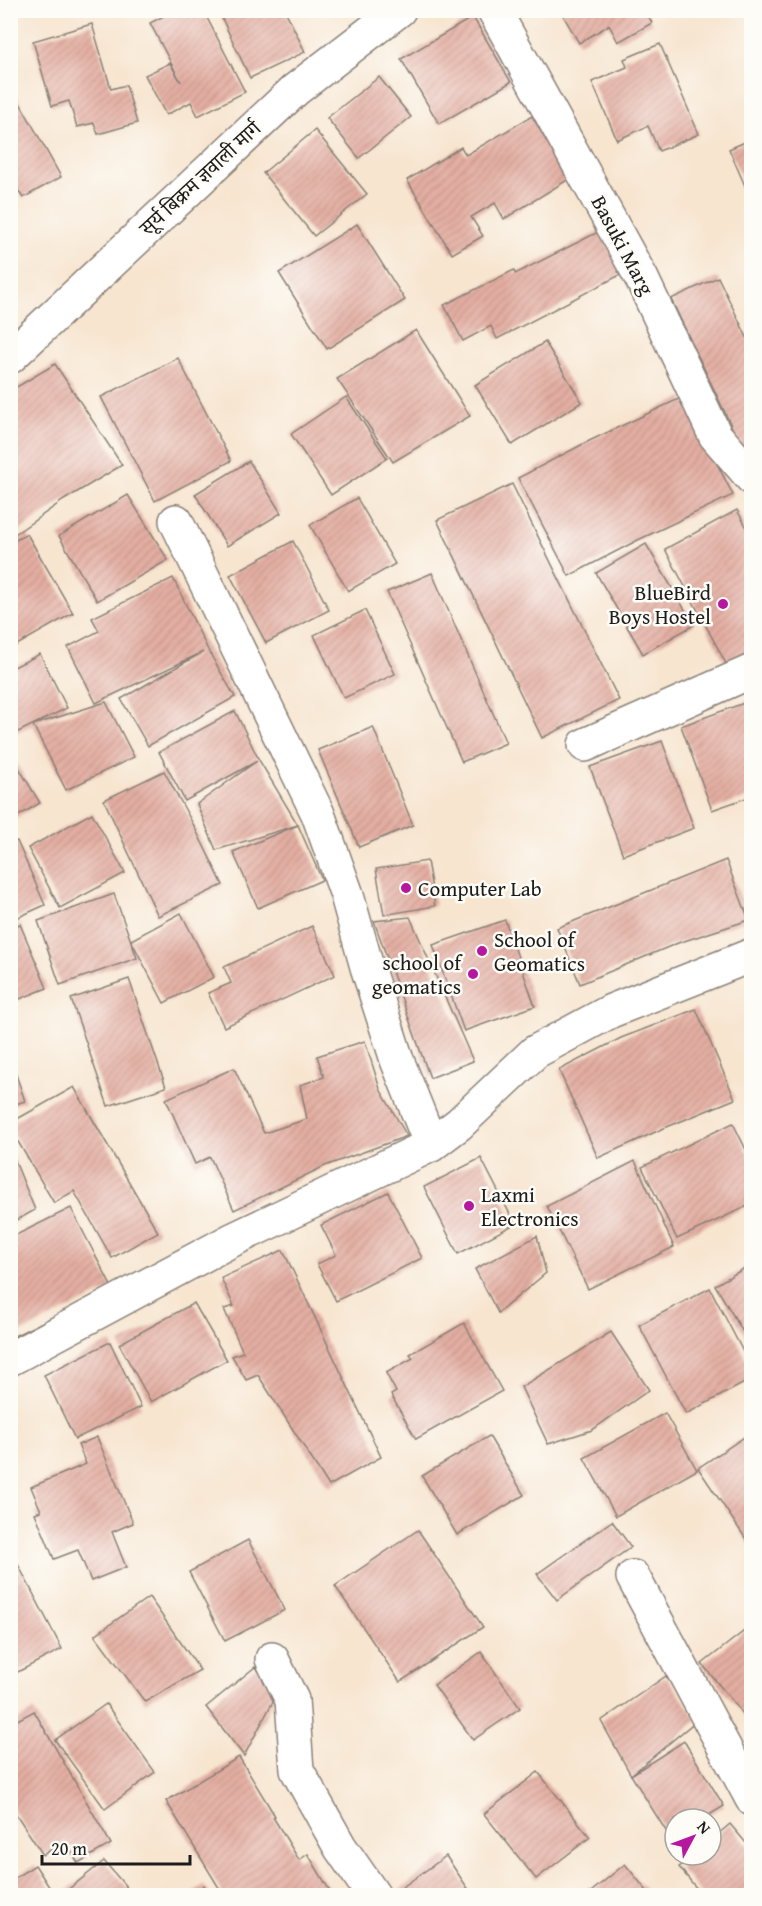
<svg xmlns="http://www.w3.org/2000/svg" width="762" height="1906" viewBox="0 0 762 1906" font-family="'Gentium Book Plus','Noto Serif Devanagari',serif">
	<defs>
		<pattern id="building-hatch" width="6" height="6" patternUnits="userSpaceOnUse" patternTransform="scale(1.5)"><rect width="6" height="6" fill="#e4aea2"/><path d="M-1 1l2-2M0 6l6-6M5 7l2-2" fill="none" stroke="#c3958b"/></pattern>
	</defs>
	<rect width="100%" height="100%" fill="#fdfcf7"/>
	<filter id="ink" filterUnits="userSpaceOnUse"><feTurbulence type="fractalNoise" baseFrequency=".0167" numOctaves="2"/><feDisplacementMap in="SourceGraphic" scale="12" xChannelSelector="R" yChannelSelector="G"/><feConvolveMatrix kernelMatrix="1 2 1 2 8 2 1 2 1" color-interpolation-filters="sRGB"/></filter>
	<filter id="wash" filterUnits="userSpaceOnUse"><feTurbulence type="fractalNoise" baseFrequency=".008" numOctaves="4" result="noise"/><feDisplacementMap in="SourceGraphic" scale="24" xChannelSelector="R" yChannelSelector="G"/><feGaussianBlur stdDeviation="1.35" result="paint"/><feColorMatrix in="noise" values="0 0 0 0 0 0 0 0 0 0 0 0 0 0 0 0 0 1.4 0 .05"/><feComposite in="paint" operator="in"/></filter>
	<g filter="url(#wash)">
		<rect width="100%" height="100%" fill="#f7e5d0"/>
		<g id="blocks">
			<g fill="url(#building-hatch)">
				<polygon points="175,10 203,10 245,92 198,116 191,102 166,115 145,75 170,63 181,82 150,23"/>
				<polygon points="218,10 285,10 305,52 250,78"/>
				<polygon points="560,10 645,10 652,23 618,42 609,25 579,43"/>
				<polygon points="473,17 511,82 439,124 401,59"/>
				<polygon points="92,24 111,89 126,85 137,123 98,134 94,123 77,127 69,101 52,106 33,41"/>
				<polygon points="660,44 699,134 659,151 648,126 617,140 592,82 627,67 624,59"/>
				<polygon points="379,77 411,117 359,158 327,118"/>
				<polygon points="10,85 61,177 23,198 16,187 10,190"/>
				<polygon points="532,116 569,179 504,219 495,203 471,217 483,236 452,254 407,180 461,147 466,155"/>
				<polygon points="315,130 367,194 314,236 263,173"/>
				<polygon points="752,139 752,202 729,149"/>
				<polygon points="357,224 405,300 327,349 279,273"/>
				<polygon points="600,231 622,274 497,339 491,326 463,341 444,305 514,270 515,274"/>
				<polygon points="718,277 752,348 752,462 749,463 671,299"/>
				<polygon points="416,330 470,416 393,462 337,379"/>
				<polygon points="545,342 582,402 512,445 475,385"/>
				<polygon points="178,358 231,461 155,501 101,397"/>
				<polygon points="55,364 122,465 64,500 15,534 10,527 10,391"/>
				<polygon points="346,397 387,458 331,495 291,434"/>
				<polygon points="683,397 733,495 638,540 569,576 518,478 587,442"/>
				<polygon points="249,461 281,513 227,546 195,494"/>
				<polygon points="512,484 619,700 542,738 437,520"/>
				<polygon points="128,495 168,560 97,601 59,536"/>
				<polygon points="357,498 395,564 348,591 310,525"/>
				<polygon points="737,510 752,537 752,660 730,671 665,549"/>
				<polygon points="27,534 73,613 10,649 10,543"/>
				<polygon points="293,541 329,610 266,643 230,575"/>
				<polygon points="646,544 694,625 643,654 596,573"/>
				<polygon points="432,573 506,743 462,762 387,592"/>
				<polygon points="173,578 208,650 235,697 148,746 121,699 203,652 96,703 68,647 99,631 92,618"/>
				<polygon points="365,610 395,674 344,698 314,635"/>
				<polygon points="40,654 67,708 10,736 10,669"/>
				<polygon points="752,700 752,796 712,810 681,726"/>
				<polygon points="106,702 134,757 66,790 33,725"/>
				<polygon points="235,711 259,760 298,825 216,850 197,804 257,761 185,801 159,752"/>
				<polygon points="373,727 413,825 359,847 318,750"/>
				<polygon points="662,741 694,828 623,855 590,767"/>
				<polygon points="10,753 40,803 10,821"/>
				<polygon points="164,771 193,824 223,885 158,916 104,800"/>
				<polygon points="92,813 125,873 60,908 28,848"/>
				<polygon points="298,825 322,880 258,908 233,852"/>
				<polygon points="17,841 45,905 10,921 10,844"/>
				<polygon points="726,860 749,920 678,943 580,984 557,928"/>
				<polygon points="427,861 435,906 384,915 376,869"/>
				<polygon points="114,894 137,958 60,985 38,921"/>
				<polygon points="181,913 214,977 164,1003 131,940"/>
				<polygon points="410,917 473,1061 430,1078 374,921"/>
				<polygon points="505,920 535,1006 464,1031 433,945"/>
				<polygon points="20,924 47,988 10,1003 10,928"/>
				<polygon points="312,926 335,975 224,1027 208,993 231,983 224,967"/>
				<polygon points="129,979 166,1087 108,1106 71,999"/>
				<polygon points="696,1009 735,1099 662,1129 598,1158 559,1070 621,1038"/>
				<polygon points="365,1041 380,1089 407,1136 325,1166 234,1210 210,1157 195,1164 166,1099 234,1068 264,1133 307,1119 300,1085 324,1077 317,1056"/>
				<polygon points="10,1057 25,1101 10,1106"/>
				<polygon points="74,1087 158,1232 112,1258 74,1191 54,1203 10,1128 10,1123"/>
				<polygon points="733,1123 752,1162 752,1204 677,1239 642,1167"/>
				<polygon points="10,1149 35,1210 10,1224"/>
				<polygon points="481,1158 515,1224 458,1254 424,1187"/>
				<polygon points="635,1161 674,1247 588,1289 547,1206"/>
				<polygon points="388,1192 422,1258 336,1301 317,1264 336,1255 321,1225"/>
				<polygon points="71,1208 112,1288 10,1338 10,1238"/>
				<polygon points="537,1236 546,1273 498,1313 475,1269"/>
				<polygon points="283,1250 381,1457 329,1486 258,1375 246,1380 232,1356 243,1352 224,1309 234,1306 221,1278"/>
				<polygon points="752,1264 752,1347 715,1285"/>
				<polygon points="710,1288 752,1369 752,1379 686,1414 639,1325"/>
				<polygon points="194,1303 227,1360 151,1402 119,1344"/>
				<polygon points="464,1323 502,1391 416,1439 391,1395 396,1392 386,1373 413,1358 410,1354"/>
				<polygon points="611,1332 649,1390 592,1430 548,1444 521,1387"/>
				<polygon points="110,1342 141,1407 75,1439 44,1375"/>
				<polygon points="665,1413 697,1470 616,1516 584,1458"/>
				<polygon points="752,1432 752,1548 698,1468"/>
				<polygon points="489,1436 524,1495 457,1535 422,1476"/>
				<polygon points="97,1437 133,1523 112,1532 126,1567 91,1581 78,1550 54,1559 35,1513 41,1511 31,1487 86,1464 78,1445"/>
				<polygon points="612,1521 631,1547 557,1600 537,1574"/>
				<polygon points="418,1530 483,1627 400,1682 335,1586"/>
				<polygon points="248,1540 285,1610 225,1641 189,1572"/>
				<polygon points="10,1549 62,1649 10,1676"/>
				<polygon points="149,1597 200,1670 145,1702 95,1635"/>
				<polygon points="748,1628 752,1632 752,1725 702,1664"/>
				<polygon points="481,1652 520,1708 473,1740 434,1685"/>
				<polygon points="255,1667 278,1692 244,1756 206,1707"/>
				<polygon points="666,1676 697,1720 631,1775 601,1721"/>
				<polygon points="106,1704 155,1772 105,1809 55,1740"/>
				<polygon points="34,1711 111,1844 78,1863 65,1841 43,1855 10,1805 10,1724"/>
				<polygon points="684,1741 724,1806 703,1819 675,1819 675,1836 671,1839 631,1775"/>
				<polygon points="239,1757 275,1816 273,1817 299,1860 308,1854 333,1896 224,1896 166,1801"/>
				<polygon points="538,1772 590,1837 536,1879 484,1814"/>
				<polygon points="730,1824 752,1850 752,1896 703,1896 679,1867 694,1855 711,1855 711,1840"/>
				<polygon points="446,1856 473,1896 394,1896 393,1894"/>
				<polygon points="104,1861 134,1896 66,1896 64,1893"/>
				<polygon points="625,1864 651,1896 586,1896"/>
				<polygon points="35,1865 55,1896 10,1896 10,1881"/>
				<polygon points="204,1885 211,1896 189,1896"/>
			</g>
		</g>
	</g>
	<g filter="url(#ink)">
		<use href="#blocks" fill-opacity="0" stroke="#8a8076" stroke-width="1.5"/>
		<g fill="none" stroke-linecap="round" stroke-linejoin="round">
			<defs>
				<g id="street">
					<polyline points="494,10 642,279 715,435 752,478"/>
					<polyline points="10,357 295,90 399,10"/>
					<polyline points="176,521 318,814 346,892 367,967 397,1060 431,1145"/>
					<polyline points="585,745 752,671"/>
					<polyline points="10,1359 230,1241 431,1145 459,1124 535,1052 611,1011 752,955"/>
					<polyline points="633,1577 752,1799"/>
					<polyline points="272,1659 292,1700 297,1770 340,1847 374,1896"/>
				</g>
			</defs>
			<use href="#street" stroke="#8a8076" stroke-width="36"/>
			<use href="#street" stroke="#fff" stroke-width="33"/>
		</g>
	</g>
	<g fill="#b5179e" stroke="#fdfcf7" stroke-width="2">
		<circle cx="723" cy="604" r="6"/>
		<circle cx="406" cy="888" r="6"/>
		<circle cx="482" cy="951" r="6"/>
		<circle cx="473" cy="974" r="6"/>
		<circle cx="469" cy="1206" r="6"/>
	</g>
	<g text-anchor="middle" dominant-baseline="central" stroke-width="5" stroke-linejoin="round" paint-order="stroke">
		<g font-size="21" fill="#1c1c1c" stroke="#fdfcf7">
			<text transform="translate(200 178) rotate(-43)">सूर्य बिक्रम ज्ञवाली मार्ग</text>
			<text transform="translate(623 245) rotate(62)">Basuki Marg</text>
		</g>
		<g font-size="21" fill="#1c1c1c" stroke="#fdfcf7" text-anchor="start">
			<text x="711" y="592" text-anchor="end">BlueBird<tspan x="711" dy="24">Boys Hostel</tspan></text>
			<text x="418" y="888">Computer Lab</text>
			<text x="494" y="939">School of<tspan x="494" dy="24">Geomatics</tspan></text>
			<text x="461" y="962" text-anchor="end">school of<tspan x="461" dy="24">geomatics</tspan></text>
			<text x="481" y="1194">Laxmi<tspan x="481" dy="24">Electronics</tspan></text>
		</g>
	</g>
	<rect width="762" height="1906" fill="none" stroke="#fdfcf7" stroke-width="36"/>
	<g transform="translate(693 1837) rotate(49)"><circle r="28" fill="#fdfcf7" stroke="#a3a29f" stroke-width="1.5"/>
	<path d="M0-4.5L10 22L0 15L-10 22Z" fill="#b5179e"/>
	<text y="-9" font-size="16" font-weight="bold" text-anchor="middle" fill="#1c1c1c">N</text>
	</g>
	<path d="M42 1855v9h148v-9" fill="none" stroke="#1c1c1c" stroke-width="3"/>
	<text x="51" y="1855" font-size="18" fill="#1c1c1c" stroke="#fdfcf7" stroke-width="4.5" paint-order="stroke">20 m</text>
</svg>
